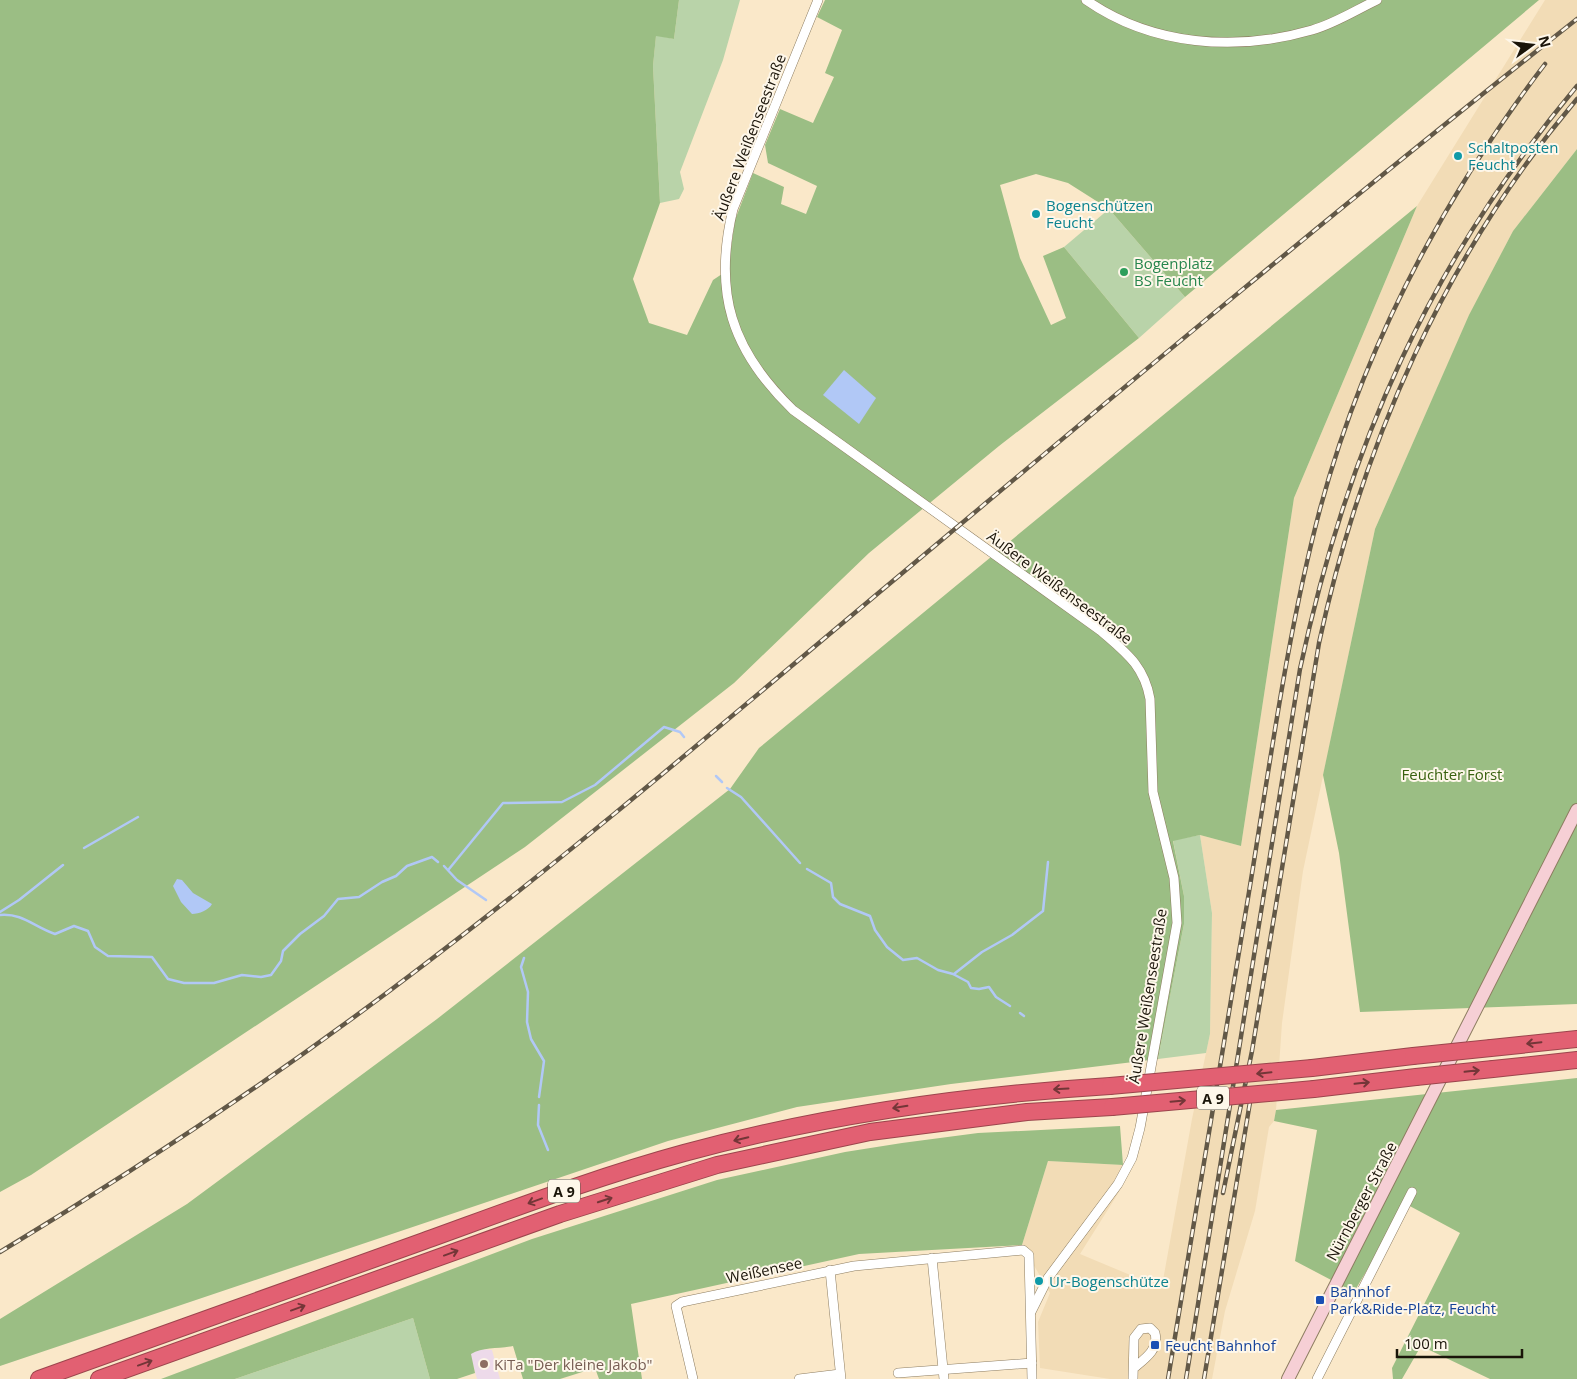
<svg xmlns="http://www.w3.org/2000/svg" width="1577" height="1379" viewBox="0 0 1577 1379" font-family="'Open Sans',sans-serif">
	<rect width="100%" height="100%" fill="#fae8c9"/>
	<polygon fill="#f2dcb6" points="1545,0 1577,0 1577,149 1513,231 1469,316 1375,529 1303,871 1282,1023 1276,1110 1274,1121 1269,1127 1255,1211 1225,1311 1212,1379 1110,1379 1040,1368 1038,1322 1050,1293 1022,1245 1048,1161 1123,1165 1119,1192 1080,1254 1147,1282 1162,1286 1192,1119 1210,1034 1212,913 1200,835 1241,846 1294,498 1417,206"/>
	<polygon fill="#eddaea" points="479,1349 492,1350 500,1379 477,1379 470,1354"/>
	<g fill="#b9d3a9">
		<polygon points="679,0 740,0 723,60 680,172 684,189 679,199 660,203 653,66 656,35 674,39"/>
		<polygon points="1109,209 1185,297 1139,338 1064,247"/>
		<polygon points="1200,835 1212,913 1210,1034 1206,1053 1158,1059 1184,924 1184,896 1173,840"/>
		<polygon points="413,1318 430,1379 235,1379"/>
	</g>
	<g fill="#9bbe84">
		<polygon points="0,0 679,0 674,39 656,36 653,66 660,203 633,279 649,323 687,335 713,280 728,270 735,220 753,173 784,187 781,204 806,214 817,186 768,163 765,145 780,109 813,123 834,77 825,73 842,30 817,17 825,0 1539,0 1185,297 1109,209 1068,183 1036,174 1000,185 1020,258 1051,325 1066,318 1043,256 1064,247 1139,338 999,446 869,553 734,683 525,847 31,1175 0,1192"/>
		<polygon points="1577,149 1577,1004 1360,1012 1339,853 1323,775 1375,529 1469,315 1513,231"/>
		<polygon points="1417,206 1294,498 1241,846 1200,835 1173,841 1184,896 1184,924 1158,1059 951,1084 797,1107 668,1141 0,1366 0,1319 187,1204 437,1019 730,789 759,748"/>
		<polygon points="1577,1078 1577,1379 1490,1379 1421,1346 1402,1379 1393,1379 1392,1368 1460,1233 1406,1204 1354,1292 1295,1261 1317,1130 1274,1121 1276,1110"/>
		<path d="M1120,1126L1123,1165L1048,1161L1022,1245L859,1254L631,1304L642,1379H599L595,1368L560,1379H523L513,1346C499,1349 483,1347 471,1354L475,1373L457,1379H430L413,1318L235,1379H161L532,1239L717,1180L845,1152L902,1143L978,1133Z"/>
	</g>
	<g fill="#b1c8f6">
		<polygon points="844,370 876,398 859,424 823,395"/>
		<path d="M177,879L182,880L193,893L212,904C209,910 199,914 192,914L181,902L173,886Z"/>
	</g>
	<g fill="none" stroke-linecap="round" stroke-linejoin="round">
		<g stroke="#b1c8f6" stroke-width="2.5">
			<polyline points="716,776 722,782"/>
			<polyline points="727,788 741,797 800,863"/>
			<polyline points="84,848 138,817"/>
			<polyline points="444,866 457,880 486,900"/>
			<polyline points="449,869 503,803 562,802 595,785 664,727 680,732 684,737"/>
			<polyline points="807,869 831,883 833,897 840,904 870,916 875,930 887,947 903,960 917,958 938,970 953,974 968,982 971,988 979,989 989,987 996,997 1010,1006"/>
			<polyline points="0,912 19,900 63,865"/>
			<path d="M0,915C23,913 34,927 55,934L74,926L88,931L95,947L108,956L152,957L168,979L184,983H214L242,975L261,977L271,975L281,961L283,951L300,934L324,916L338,899L359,897L382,882L396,876L407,866L432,857L438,862"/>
			<polyline points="524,958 521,967 528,992 527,1022 531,1039 544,1061 539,1097"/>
			<polyline points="954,974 982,952 1012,935 1043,911 1048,862"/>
			<polyline points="1020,1013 1024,1016"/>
			<polyline points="539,1105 538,1125 548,1150"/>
		</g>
		<defs>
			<g id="minor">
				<path d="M818,0L733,209C713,292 731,350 793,410L1101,631C1125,652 1144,665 1150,699L1153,792L1174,878L1177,923L1140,1128L1132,1158L1118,1184L1048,1278L1031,1312"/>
				<path d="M1086,0C1152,46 1236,52 1312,30C1334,24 1356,10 1377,0"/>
				<polyline points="932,1258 944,1379"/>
				<polyline points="830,1270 841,1379"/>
				<polyline points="898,1373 1032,1363"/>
				<polyline points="693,1379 676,1306 682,1302 854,1266 1023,1250 1029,1255 1032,1379"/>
				<polyline points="799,1379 840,1374"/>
				<path d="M1133,1379L1134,1338L1141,1329L1150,1328L1155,1333C1159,1349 1146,1358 1135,1367"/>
				<polyline points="1317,1379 1412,1192"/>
			</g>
			<polyline id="secondary" points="1288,1379 1577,810"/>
			<g id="motorway">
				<polyline points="1491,1048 1577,1039"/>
				<polyline points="1312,1068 1413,1056"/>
				<polyline points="1493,1069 1577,1060"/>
				<polyline points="1314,1089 1416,1077"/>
				<path d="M39,1379C167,1333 296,1287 424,1241C510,1210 596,1177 684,1153C824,1115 965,1095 1110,1086"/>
				<polyline points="99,1379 560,1214 717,1165 870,1132 1027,1112 1112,1107"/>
			</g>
		</defs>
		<use href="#minor" stroke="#8d7d61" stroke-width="10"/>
		<use href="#secondary" stroke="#8d7d61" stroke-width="14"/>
		<use href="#motorway" stroke="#9c454d" stroke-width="18"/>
		<use href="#minor" stroke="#fff" stroke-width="9"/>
		<use href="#secondary" stroke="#f6cfd5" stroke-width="12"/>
		<use href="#motorway" stroke="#e26072" stroke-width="16"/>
		<defs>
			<g id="rail">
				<path d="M1223,1193L1252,1051L1319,643C1362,444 1445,255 1577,99"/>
				<path d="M0,1252C146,1164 289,1068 425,964C588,840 743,706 900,575C1124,387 1348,200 1577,19"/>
				<path d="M1168,1379C1195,1217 1222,1054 1249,892C1270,764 1287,634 1320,509C1364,346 1443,198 1545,64"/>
				<path d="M1186,1379L1300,669C1348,445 1430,262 1577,86"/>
				<polyline points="1204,1379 1252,1090"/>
			</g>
		</defs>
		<use href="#rail" stroke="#625847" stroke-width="4.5"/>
		<use href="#rail" stroke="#fef7ea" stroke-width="2.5" stroke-dasharray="8" stroke-linecap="butt"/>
		<defs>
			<g id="motorway-bridge">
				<polyline points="1413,1056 1491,1048"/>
				<polyline points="1416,1077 1493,1069"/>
				<polyline points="1110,1086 1312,1068"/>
				<polyline points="1112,1107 1314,1089"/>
			</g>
		</defs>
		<use href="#motorway-bridge" stroke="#9c454d" stroke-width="18" stroke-linecap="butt"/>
		<use href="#motorway-bridge" stroke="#e26072" stroke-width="16"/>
	</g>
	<defs><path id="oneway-shaft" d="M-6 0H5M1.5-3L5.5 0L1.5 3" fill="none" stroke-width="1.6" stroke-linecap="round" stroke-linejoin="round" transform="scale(1.25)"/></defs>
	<g stroke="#743638">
		<use href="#oneway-shaft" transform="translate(1534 1043) rotate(174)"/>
		<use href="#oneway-shaft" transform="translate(1472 1071) rotate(-6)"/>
		<use href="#oneway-shaft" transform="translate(1264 1073) rotate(174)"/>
		<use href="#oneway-shaft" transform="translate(1362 1083) rotate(-6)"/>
		<use href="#oneway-shaft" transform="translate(1061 1089) rotate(177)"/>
		<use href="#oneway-shaft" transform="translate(1178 1101) rotate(-5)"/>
		<use href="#oneway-shaft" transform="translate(900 1107) rotate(171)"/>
		<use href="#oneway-shaft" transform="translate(741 1139) rotate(167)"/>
		<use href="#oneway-shaft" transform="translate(605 1200) rotate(-18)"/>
		<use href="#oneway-shaft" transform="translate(535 1201) rotate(160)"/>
		<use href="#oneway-shaft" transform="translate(451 1253) rotate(-20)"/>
		<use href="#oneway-shaft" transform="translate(298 1308) rotate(-20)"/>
		<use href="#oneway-shaft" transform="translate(145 1363) rotate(-20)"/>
	</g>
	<g fill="#0f9aa8" stroke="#fef7ea" stroke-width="2">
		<circle cx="1458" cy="156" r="5"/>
		<circle cx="1036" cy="214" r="5"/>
		<circle cx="1039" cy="1281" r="5"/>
	</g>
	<circle fill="#2e9e5b" stroke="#fef7ea" stroke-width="2" cx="1124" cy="272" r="5"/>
	<g fill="#1a4fb4" stroke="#fef7ea" stroke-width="2">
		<rect x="1315" y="1295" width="10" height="10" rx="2.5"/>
		<rect x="1150" y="1340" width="10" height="10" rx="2.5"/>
	</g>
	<circle fill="#8d6e63" stroke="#fef7ea" stroke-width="2" cx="484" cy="1364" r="5"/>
	<g text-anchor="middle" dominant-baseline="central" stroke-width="4" stroke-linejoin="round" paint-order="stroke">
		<g fill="#fef7ea" stroke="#5e584c" stroke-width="1">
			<rect x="1197" y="1086.5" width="32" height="23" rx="4"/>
			<rect x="548" y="1179.5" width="32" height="23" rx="4"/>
		</g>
		<g font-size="14" font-weight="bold" fill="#1a1409">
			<text x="1213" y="1098">A 9</text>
			<text x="564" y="1191">A 9</text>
		</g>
		<g font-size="15" fill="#1a1409" stroke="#fef7ea">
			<text transform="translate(749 137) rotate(-69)">Äußere Weißenseestraße</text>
			<text transform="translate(1060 587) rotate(37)">Äußere Weißenseestraße</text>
			<text transform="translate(1147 996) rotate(-81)">Äußere Weißenseestraße</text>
			<text transform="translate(1361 1201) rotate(-62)">Nürnberger Straße</text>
			<text transform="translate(764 1270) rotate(-12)">Weißensee</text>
		</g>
		<g font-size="15" fill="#0d838f" stroke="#fef7ea" text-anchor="start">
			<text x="1468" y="147">Schaltposten<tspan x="1468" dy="17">Feucht</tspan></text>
			<text x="1046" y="205">Bogenschützen<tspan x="1046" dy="17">Feucht</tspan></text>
			<text x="1049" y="1281">Ur-Bogenschütze</text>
		</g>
		<g font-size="15" fill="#27864d" stroke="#fef7ea" text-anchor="start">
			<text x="1134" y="263">Bogenplatz<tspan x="1134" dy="17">BS Feucht</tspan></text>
		</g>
		<g font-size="15" fill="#396210" stroke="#fef7ea">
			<text x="1452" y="774">Feuchter Forst</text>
		</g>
		<g font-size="15" fill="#164399" stroke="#fef7ea" text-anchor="start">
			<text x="1330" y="1291">Bahnhof<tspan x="1330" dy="17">Park&amp;Ride-Platz, Feucht</tspan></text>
			<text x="1165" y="1345">Feucht Bahnhof</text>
		</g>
		<g font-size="15" fill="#785e54" stroke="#fef7ea" text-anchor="start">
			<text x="494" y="1364">KiTa "Der kleine Jakob"</text>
		</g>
	</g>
	<g transform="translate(1532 45) rotate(75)" stroke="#fef7ea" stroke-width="4" paint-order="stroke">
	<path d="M0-4L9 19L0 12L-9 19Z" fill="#1a1409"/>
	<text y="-8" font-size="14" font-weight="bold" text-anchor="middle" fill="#1a1409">N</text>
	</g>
	<path d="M1397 1349v8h125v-8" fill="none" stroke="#1a1409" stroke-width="2.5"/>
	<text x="1404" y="1349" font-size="15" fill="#1a1409" stroke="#fef7ea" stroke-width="4" paint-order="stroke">100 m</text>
</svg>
